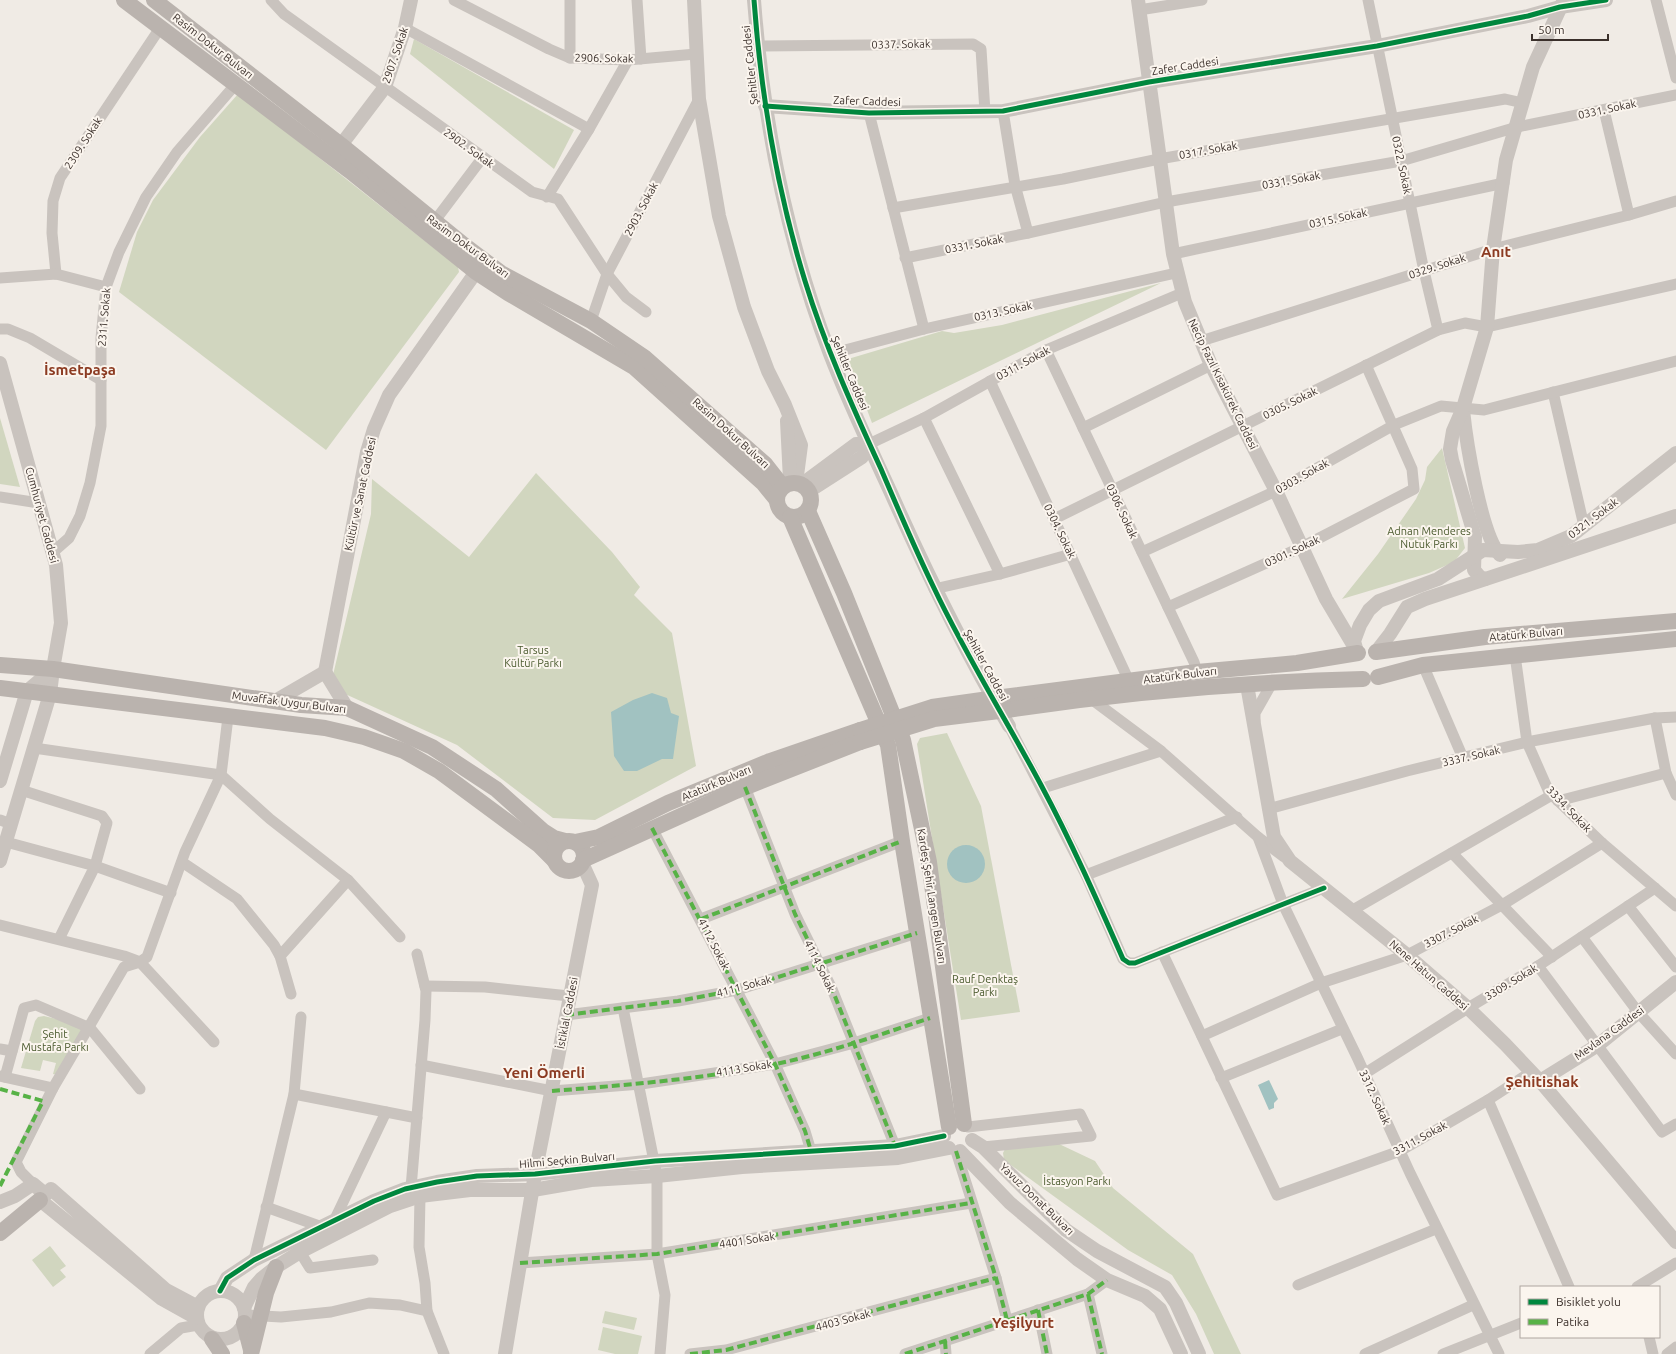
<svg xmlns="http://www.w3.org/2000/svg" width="1676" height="1354" viewBox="0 0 1676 1354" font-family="Ubuntu,sans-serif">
	<rect width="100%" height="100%" fill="#f0ebe5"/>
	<g fill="#d1d6bf">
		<polygon points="414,39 574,130 554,169 410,54"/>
		<polygon points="238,94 458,267 459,272 326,450 119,292 137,232 153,200 200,137"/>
		<polygon points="1161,283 872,423 848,359 942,331 954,333 1002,325"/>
		<polygon points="0,418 20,487 0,484"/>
		<polygon points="1442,448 1465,548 1454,562 1429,573 1342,599 1378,554 1416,499 1425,480 1427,467"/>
		<polygon points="536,473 612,552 640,587 634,595 672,633 696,766 595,820 553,818 457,745 343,693 333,675 371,514 372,479 469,557"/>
		<polygon points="947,733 981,806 1020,1012 961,1020 917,744 920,738"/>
		<polygon points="44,1016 77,1024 83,1029 63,1076 53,1074 56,1063 43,1060 40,1071 21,1068 35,1021 38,1017"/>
		<polygon points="1057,1143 1095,1161 1113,1188 1193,1254 1241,1354 1214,1354 1196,1314 1172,1275 1128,1250 1004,1160 1003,1153 1006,1147"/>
		<polygon points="50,1246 66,1266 60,1270 66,1277 53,1287 32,1260"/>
		<polygon points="605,1311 637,1318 634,1330 602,1323"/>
		<polygon points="603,1327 642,1336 638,1354 615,1354 598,1350"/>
	</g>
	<g fill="#a1c2c1">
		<polygon points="652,693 667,698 671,713 679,716 673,759 662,759 637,771 624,771 614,756 611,712 633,700"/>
		<circle cx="966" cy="864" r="19"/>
		<polygon points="1269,1080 1278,1099 1274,1103 1274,1108 1269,1110 1258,1085"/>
	</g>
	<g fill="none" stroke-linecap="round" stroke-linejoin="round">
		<g stroke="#c9c3be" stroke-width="11">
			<polyline points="271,0 284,14 532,192 558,199 607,274 626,297 646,312"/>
			<polyline points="454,0 549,49 570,58 628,60 696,54"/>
			<polyline points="637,0 641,59"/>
			<polyline points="1368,0 1424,271 1438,330"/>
			<polyline points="1656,0 1676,78"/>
			<polyline points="1139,10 1202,0"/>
			<polyline points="405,28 589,129"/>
			<polyline points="757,46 973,44 981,49 985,112"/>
			<polyline points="570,58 570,0"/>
			<polyline points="1604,110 1629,215"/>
			<polyline points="1003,111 1015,185 1028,233"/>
			<polyline points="869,113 924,329"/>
			<polyline points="547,197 589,129 628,60"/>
			<polyline points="893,208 1063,179 1159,159 1505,99 1523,103"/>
			<polyline points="434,222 483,157"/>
			<polyline points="1173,254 1504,183"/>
			<polyline points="905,258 1028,233 1166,202 1401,161 1517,127 1676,95"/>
			<polyline points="56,274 52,233 53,201 60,178 160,28"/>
			<polyline points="0,278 56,274 106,287"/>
			<polyline points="591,321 607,274 699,99"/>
			<polyline points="0,329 8,329 30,338 101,380"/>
			<polyline points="1201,341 1493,249 1629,215 1676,201"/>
			<polyline points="1046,350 1194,662 1197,672"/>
			<polyline points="830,354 924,329 1176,273"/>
			<polyline points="990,381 1129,681"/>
			<polyline points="1553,392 1584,526"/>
			<polyline points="924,418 1000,574"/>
			<polyline points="1083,428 1211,365"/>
			<polyline points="869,444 924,418 1046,350 1182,293"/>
			<polyline points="0,497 39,503"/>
			<polyline points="1054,519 1438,330 1465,323 1487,327 1676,284"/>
			<polyline points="53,552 69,538 80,516 90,483 101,426 101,338 106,287 119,252 146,197 177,152 235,85"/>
			<polyline points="1142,552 1276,491 1394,425 1441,406 1484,410 1676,361"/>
			<polyline points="934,589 1000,574 1071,554"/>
			<polyline points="1168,607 1302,547 1414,489 1412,469 1366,365"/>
			<polyline points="1515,655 1527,742 1549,792 1602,843 1676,906"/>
			<polyline points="1423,665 1463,758"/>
			<polyline points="1090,698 1161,751 1258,837 1284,857"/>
			<polyline points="1655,718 1666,773 1676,795"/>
			<polyline points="1255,721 1255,713 1272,683"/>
			<polyline points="1009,726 1086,875 1123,959 1129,963 1135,963 1324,888"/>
			<polyline points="34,748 221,775 270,819 348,880 400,937"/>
			<polyline points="745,787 795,914 832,989 895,1146"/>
			<polyline points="1043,788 1161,751"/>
			<polyline points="21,790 102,816 107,823 95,866 171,893"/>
			<polyline points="1558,801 1666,773"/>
			<polyline points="1268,809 1407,771 1527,742 1655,718 1676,717"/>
			<polyline points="0,820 11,824"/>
			<polyline points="652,828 775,1064 805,1131 811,1151"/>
			<polyline points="1258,837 1283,904 1357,1057 1410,1173 1499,1354"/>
			<polyline points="6,842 95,866 59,939"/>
			<polyline points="1452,853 1552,957"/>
			<polyline points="182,862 237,899 274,945 280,956 291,994"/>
			<polyline points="1086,875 1237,817"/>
			<polyline points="1628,906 1676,967"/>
			<polyline points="1351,911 1552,795"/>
			<polyline points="701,919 902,841"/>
			<polyline points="0,925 124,956 140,962 214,1042"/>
			<polyline points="1582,937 1638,1012 1676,1054"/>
			<polyline points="1162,952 1277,1195 1400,1151 1488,1100 1531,1072"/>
			<polyline points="280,956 348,880"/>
			<polyline points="1538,966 1662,1132 1676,1124"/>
			<polyline points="425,986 485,987 569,996"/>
			<polyline points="623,1008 657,1176 657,1254 665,1295 660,1354"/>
			<polyline points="566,1015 678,1001 737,990 917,933"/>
			<polyline points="1202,1036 1321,983 1407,955 1502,905 1602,843"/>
			<polyline points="0,1049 12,1051"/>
			<polyline points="421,1065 552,1091 641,1084 775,1064 854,1043 930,1018"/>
			<polyline points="1364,1074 1468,1008 1538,966 1655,888"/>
			<polyline points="0,1076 53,1088"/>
			<polyline points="5,1077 24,1008 36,1005 90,1028 140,1089"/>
			<polyline points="1221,1078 1342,1029"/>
			<polyline points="294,1094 417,1118"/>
			<polyline points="1488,1100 1569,1287"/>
			<polyline points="968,1127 1080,1114 1091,1136 983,1147"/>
			<polyline points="956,1151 996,1278 1007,1320"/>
			<polyline points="33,1184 21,1172 16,1162 53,1088 124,967 140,962 147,957 185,852 221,775 228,717"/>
			<polyline points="411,1188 425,1020 426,991 417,954"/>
			<polyline points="420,1196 419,1247 425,1283 427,1311 444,1354"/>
			<polyline points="266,1207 322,1227"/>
			<polyline points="334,1221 386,1112"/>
			<polyline points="300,1252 310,1268 373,1260"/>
			<polyline points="254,1260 294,1094 301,1017"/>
			<polyline points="520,1263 657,1254 971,1203"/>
			<polyline points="1298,1285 1436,1229"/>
			<polyline points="1637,1287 1676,1263"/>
			<polyline points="1088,1294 1102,1354"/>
			<polyline points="1038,1310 1047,1354"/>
			<polyline points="245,1315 281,1317 331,1312 369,1303 400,1305 427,1311"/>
			<polyline points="1649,1337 1653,1354"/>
			<polyline points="945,1341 946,1354"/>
			<polyline points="150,1354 181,1328 198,1325"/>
			<polyline points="690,1354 726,1350 996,1278"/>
			<polyline points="905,1354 1088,1294 1107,1280"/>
			<polyline points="1365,1354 1473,1305"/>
			<polyline points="1443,1354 1521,1323"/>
			<polyline points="1667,1354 1676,1347"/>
		</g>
		<g stroke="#c9c3be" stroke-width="14">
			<polyline points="694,0 699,99 719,216 744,307 768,371 785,405 801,445 796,483"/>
			<path d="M754,0C763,120 787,241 830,354C848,401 870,447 891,493C927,574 964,650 1009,726"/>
			<polyline points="1138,0 1173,254 1185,302 1211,365 1276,491 1326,599 1358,653"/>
			<polyline points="765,106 869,113 1003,111 1149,82 1377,46 1528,16 1560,7 1606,0"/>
			<polyline points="341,145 385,87 405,28 411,0"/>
			<polyline points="0,363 56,565 61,623 53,669 50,694 0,861"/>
			<path d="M1463,410C1466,440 1481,535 1500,555"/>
			<polyline points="787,421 790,480"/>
			<polyline points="802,484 856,444 869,444"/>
			<polyline points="809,491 862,457 869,444"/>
			<polyline points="1485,579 1480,577 1474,570 1475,537 1452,460 1450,449 1453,431 1463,408 1487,327 1493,249 1506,160 1533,67 1563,2"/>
			<polyline points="1357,652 1354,641 1360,625 1369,610 1379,601 1438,579 1483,550 1518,552 1538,550 1571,536 1676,453"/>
			<polyline points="1376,652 1390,634 1407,607 1425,599 1676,516"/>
			<polyline points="325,672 367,452 374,429 389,395 476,272"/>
			<polyline points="325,672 347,708"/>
			<polyline points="1247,685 1274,837 1290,861 1407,955 1468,1008 1505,1044 1540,1081 1676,1242"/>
			<polyline points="275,701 325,672"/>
			<polyline points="0,781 27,691 53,669"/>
			<polyline points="1540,1081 1598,1045 1676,982"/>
			<polyline points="972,1140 983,1147 1066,1230 1097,1251 1165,1287 1176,1303 1199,1354"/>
			<polyline points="960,1151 1010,1203 1077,1259 1107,1280 1145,1296 1160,1309 1181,1354"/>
			<polyline points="0,1202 15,1196 33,1184 45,1194"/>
			<circle cx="221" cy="1315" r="24"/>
			<polyline points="220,1291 227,1278 254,1260 374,1201 405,1189 437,1182 477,1176 535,1174 655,1161 895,1146 944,1136"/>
			<polyline points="244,1308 254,1287 261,1279 276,1267 300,1252 390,1206 420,1196 470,1190 533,1190 591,1180 657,1176 742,1167 898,1158 949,1148"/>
			<polyline points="196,1318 162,1299 40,1200 51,1189 166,1290 198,1307"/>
			<polyline points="505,1354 535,1174 592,885 582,863"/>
		</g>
		<g stroke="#bab3ae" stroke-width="16">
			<polyline points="124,0 350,171 476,272 508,293 634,367 763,483 776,499"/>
			<polyline points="154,0 341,145 465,246 501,273 591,321 644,357 765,464 783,487"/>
			<circle cx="794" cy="500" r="17"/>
			<polyline points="808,511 844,593 903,740 929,862 964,1124"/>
			<polyline points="790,517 888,745 902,841 949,1127"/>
			<polyline points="1376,652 1485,637 1676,621"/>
			<polyline points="0,665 53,669 301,705 347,708 432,747 496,789 543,831 554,838 565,841"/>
			<polyline points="1378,677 1423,665 1676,639"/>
			<polyline points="0,688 325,728 364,737 404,751 439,771 539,845 554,860"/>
			<polyline points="1003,697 1197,672 1297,663 1358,653"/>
			<path d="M1007,710C1125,692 1244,682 1363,679"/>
			<circle cx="569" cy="856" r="15"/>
			<polyline points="575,842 599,837 668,803 770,761 860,730"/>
			<polyline points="583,860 736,791 860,742"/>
			<polyline points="0,1233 40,1200"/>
			<polyline points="244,1323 251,1350"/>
			<polyline points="212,1339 222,1354"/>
			<polyline points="251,1354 266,1293 276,1267"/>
		</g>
		<g stroke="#bab3ae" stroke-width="16">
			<polyline points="860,730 932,707 1003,697"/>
			<polyline points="860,742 934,719 1007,710"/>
		</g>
		<g stroke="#57b246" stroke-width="4" stroke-dasharray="8 4" stroke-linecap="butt">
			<polyline points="745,787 795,914 832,989 895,1146"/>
			<polyline points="652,828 775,1064 805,1131 811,1151"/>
			<polyline points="701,919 902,841"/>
			<polyline points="566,1015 678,1001 737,990 917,933"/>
			<polyline points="0,1089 43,1101 0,1186"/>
			<path d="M552,1091C626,1085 703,1079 776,1064C828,1053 879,1035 930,1018"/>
			<polyline points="956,1151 996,1278 1007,1320"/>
			<polyline points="520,1263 657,1254 971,1203"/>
			<polyline points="1088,1294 1102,1354"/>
			<polyline points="1038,1310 1047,1354"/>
			<polyline points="945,1341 946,1354"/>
			<polyline points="690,1354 726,1350 996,1278"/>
			<polyline points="905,1354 1088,1294 1107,1280"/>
		</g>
		<defs>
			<g id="cycleway">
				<path d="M754,0C761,95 777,190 805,281C825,346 853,408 881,469C898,509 915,549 934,588C966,656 1006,719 1041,785C1071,841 1097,900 1123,959L1129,963H1135L1324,888"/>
				<polyline points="765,106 869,113 1003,111 1149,82 1377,46 1528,16 1560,7 1606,0"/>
				<polyline points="220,1291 227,1278 254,1260 374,1201 405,1189 437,1182 477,1176 535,1174 655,1161 895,1146 944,1136"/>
			</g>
		</defs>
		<use href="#cycleway" stroke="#fbf5ee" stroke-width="8"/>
		<use href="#cycleway" stroke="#00873e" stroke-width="5"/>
	</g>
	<g text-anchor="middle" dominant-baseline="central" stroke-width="4" stroke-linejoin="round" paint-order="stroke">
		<g font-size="11" fill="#3b302b" stroke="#fbf5ee">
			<text transform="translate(901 44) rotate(-1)">0337. Sokak</text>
			<text transform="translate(213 46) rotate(38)">Rasim Dokur Bulvarı</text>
			<text transform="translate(395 55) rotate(-71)">2907. Sokak</text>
			<text transform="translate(604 58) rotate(1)">2906. Sokak</text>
			<text transform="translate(750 65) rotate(-96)">Şehitler Caddesi</text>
			<text transform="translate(1185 66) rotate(-9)">Zafer Caddesi</text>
			<text transform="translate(867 101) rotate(2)">Zafer Caddesi</text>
			<text transform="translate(1607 109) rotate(-12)">0331. Sokak</text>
			<text transform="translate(83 143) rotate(-57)">2309. Sokak</text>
			<text transform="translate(469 148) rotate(36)">2902. Sokak</text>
			<text transform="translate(1208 150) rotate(-10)">0317. Sokak</text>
			<text transform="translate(1402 165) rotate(78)">0322. Sokak</text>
			<text transform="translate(1291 180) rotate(-10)">0331. Sokak</text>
			<text transform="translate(641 209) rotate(-62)">2903. Sokak</text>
			<text transform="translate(1338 218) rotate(-12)">0315. Sokak</text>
			<text transform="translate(974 244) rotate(-11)">0331. Sokak</text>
			<text transform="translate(468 246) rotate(36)">Rasim Dokur Bulvarı</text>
			<text transform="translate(1437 266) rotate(-18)">0329. Sokak</text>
			<text transform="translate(1003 311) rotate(-12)">0313. Sokak</text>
			<text transform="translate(104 317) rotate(-85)">2311. Sokak</text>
			<text transform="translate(1023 363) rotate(-28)">0311. Sokak</text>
			<text transform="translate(850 373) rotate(67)">Şehitler Caddesi</text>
			<text transform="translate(1223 384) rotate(64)">Necip Fazıl Kısakürek Caddesi</text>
			<text transform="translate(1290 403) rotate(-26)">0305. Sokak</text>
			<text transform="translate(731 433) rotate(42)">Rasim Dokur Bulvarı</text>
			<text transform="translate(1302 476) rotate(-29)">0303. Sokak</text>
			<text transform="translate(360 494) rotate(-78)">Kültür ve Sanat Caddesi</text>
			<text transform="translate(1122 511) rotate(65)">0306. Sokak</text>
			<text transform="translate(42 515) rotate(75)">Cumhuriyet Caddesi</text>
			<text transform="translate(1593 518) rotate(-37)">0321. Sokak</text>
			<text transform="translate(1060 531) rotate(64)">0304. Sokak</text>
			<text transform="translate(1292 551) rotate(-25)">0301. Sokak</text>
			<text transform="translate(1526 634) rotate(-5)">Atatürk Bulvarı</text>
			<text transform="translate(986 665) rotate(61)">Şehitler Caddesi</text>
			<text transform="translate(1180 675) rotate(-7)">Atatürk Bulvarı</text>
			<text transform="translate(289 702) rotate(7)">Muvaffak Uygur Bulvarı</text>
			<text transform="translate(1471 756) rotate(-13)">3337. Sokak</text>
			<text transform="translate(716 783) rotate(-23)">Atatürk Bulvarı</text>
			<text transform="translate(1569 809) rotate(46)">3334. Sokak</text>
			<text transform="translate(932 896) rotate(81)">Kardeş Şehir Langen Bulvarı</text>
			<text transform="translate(1451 931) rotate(-27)">3307. Sokak</text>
			<text transform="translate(714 944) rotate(63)">4112 Sokak</text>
			<text transform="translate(820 966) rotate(64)">4114 Sokak</text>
			<text transform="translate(1429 975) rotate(41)">Nene Hatun Caddesi</text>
			<text transform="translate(1511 982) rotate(-31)">3309. Sokak</text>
			<text transform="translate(744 986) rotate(-15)">4111 Sokak</text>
			<text transform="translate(567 1013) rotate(-79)">İstiklal Caddesi</text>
			<text transform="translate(1609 1033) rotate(-36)">Mevlana Caddesi</text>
			<text transform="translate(744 1068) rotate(-9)">4113 Sokak</text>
			<text transform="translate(1375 1097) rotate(65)">3312. Sokak</text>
			<text transform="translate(1420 1138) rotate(-28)">3311. Sokak</text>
			<text transform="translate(567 1160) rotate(-5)">Hilmi Seçkin Bulvarı</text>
			<text transform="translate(1037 1199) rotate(44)">Yavuz Donat Bulvarı</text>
			<text transform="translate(747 1240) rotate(-9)">4401 Sokak</text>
			<text transform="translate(843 1320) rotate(-15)">4403 Sokak</text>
		</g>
		<g font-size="11" fill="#4a5a2e" stroke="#fbf5ee">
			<text x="1429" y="531">Adnan Menderes<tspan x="1429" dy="13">Nutuk Parkı</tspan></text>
			<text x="533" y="650">Tarsus<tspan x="533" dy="13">Kültür Parkı</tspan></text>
			<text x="985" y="979">Rauf Denktaş<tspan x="985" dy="13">Parkı</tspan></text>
			<text x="55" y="1034">Şehit<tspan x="55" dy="13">Mustafa Parkı</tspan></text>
			<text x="1077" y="1181">İstasyon Parkı</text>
		</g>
		<g font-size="15" font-weight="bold" fill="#8c3b22" stroke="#fbf5ee">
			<text x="1496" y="251">Anıt</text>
			<text x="80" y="369">İsmetpaşa</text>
			<text x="544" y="1072">Yeni Ömerli</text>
			<text x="1542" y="1081">Şehitishak</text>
			<text x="1023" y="1322">Yeşilyurt</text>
		</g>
	</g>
	<rect x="1520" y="1286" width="140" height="52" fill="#fbf5ee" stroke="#aea6a0"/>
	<rect x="1528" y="1299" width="20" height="6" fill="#00873e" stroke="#aea6a0"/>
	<text x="1556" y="1306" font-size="12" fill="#3b302b">Bisiklet yolu</text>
	<rect x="1528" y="1319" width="20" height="6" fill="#57b246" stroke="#aea6a0"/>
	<text x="1556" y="1326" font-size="12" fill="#3b302b">Patika</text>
	<path d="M1532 34v6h76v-6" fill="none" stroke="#3b302b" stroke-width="2"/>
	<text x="1538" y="34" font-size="12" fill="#3b302b" stroke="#fbf5ee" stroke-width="3" paint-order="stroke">50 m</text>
</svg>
